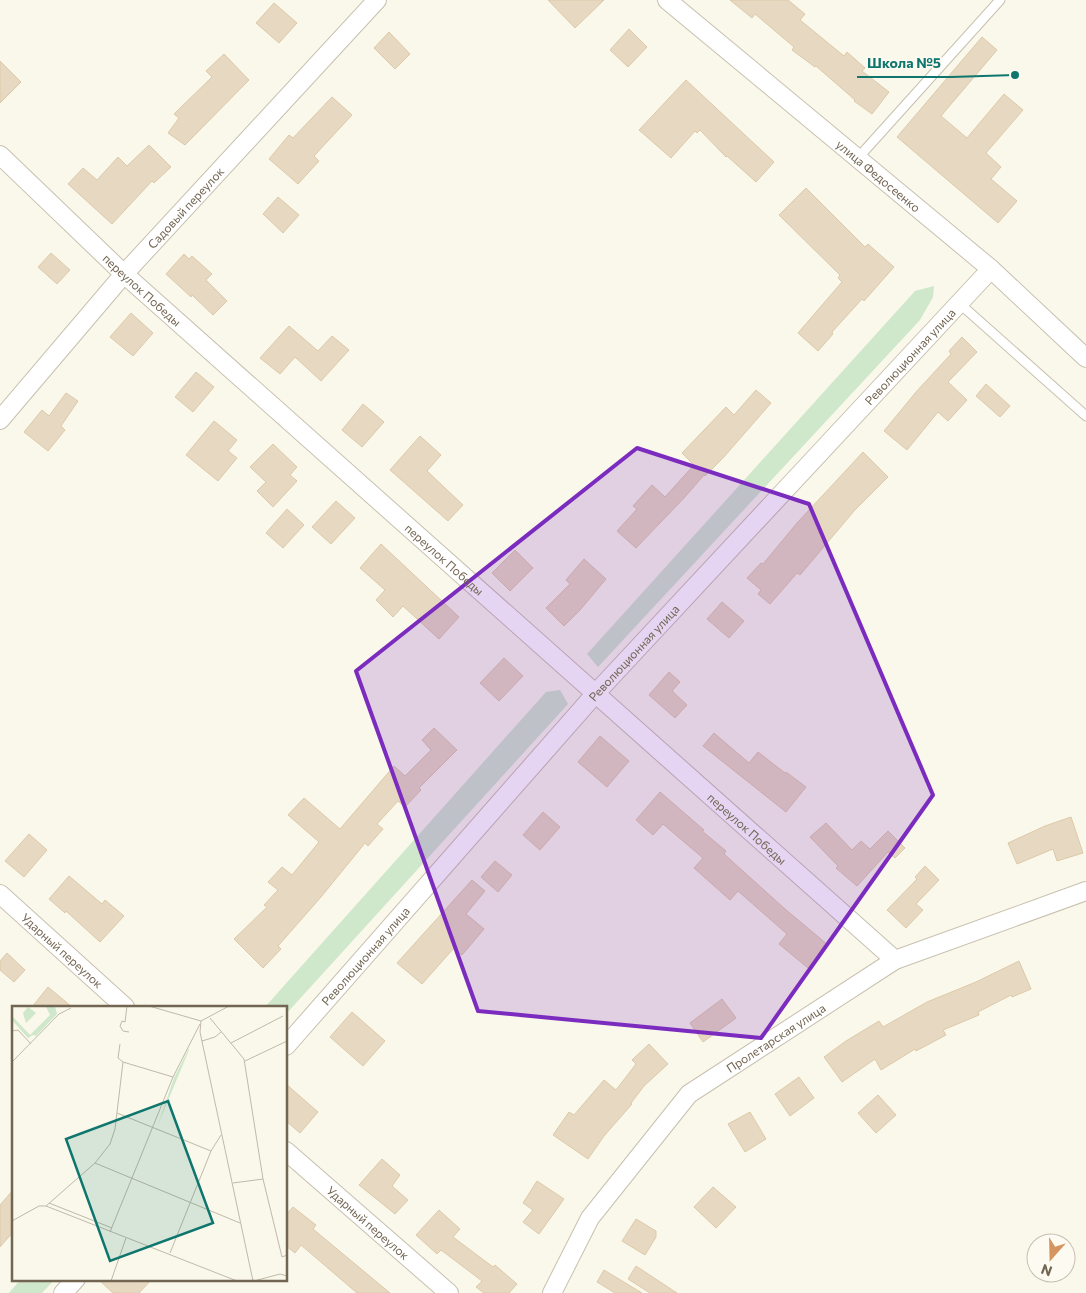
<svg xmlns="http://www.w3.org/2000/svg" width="1086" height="1293" viewBox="0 0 1086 1293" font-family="Commissioner,sans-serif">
	<rect width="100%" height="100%" fill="#faf8eb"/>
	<g fill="#cfe7ca">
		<polygon points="934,286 933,297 920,320 598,667 587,654 915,291"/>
		<polygon points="560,690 568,704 286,1014 286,1007 265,1007 546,692"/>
		<polygon points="21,1279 55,1279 42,1293 9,1293"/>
	</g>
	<g fill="#e7d9c1" stroke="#ddc9a8">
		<polygon points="548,0 604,0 575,28"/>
		<polygon points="730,0 788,0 805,14 800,20 844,56 847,52 865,68 862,71 889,92 872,114 854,101 855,100 816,66 815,67 792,50 794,47 755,14 752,18"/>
		<polygon points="274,3 297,23 279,43 256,23"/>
		<polygon points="629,29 647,47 628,67 610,50"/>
		<polygon points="389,32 410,54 395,69 374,48"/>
		<polygon points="982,37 997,50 941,116 967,138 1004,94 1023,110 986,153 1001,167 991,179 1017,201 998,223 897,137"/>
		<polygon points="224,54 249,80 185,145 168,133 179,118 174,114 212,77 206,71"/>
		<polygon points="0,61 21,82 0,103"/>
		<polygon points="686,80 774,162 756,182 727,156 726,157 700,130 697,133 695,131 671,158 639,130"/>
		<polygon points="332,97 352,115 314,156 319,161 298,184 269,159 289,135 293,138"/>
		<polygon points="149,145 171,167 154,183 152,181 112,224 68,184 83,168 97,180 118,157 127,166"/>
		<polygon points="806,188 865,247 868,244 894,267 864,301 862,299 832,332 833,334 818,351 798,333 842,282 838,278 840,275 779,215"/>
		<polygon points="278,197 299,215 283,233 263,214"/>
		<polygon points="51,253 70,270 57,284 38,267"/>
		<polygon points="184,254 189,259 192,256 212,274 206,280 227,301 213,315 192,295 191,297 166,274"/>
		<polygon points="131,313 153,333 133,356 110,337"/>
		<polygon points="289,326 318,351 332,336 349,350 321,381 295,357 280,374 260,358"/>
		<polygon points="962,337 977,352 948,382 967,400 948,421 938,412 907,450 884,431 916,392 951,354 949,351"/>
		<polygon points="196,372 214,387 193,412 175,397"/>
		<polygon points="986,384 1010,406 1000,417 976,396"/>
		<polygon points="756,390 771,403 723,458 705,476 704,475 684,498 636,548 617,531 637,509 633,506 652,485 665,497 694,465 682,453 726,407 734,415"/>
		<polygon points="66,393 78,401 61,426 65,430 48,451 24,432 42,410 49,416"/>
		<polygon points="363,404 384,422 362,447 342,430"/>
		<polygon points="214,421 237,440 228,451 237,458 218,481 186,455"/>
		<polygon points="420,436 441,455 427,471 463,505 448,521 390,470"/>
		<polygon points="273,444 297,467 290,475 297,481 273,507 257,491 266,482 250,467"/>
		<polygon points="863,452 888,477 854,511 800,575 797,573 770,604 758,594 761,590 747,578 761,563 763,564 797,523"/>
		<polygon points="336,501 355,518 331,544 312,527"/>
		<polygon points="287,509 304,525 283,548 266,533"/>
		<polygon points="381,544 459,617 439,639 403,606 393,617 376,600 385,590 360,568"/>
		<polygon points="515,550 533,568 510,591 492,573"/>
		<polygon points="584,559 606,579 580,610 564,626 546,608 570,584 566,580"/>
		<polygon points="722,602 744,621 729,638 707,619"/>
		<polygon points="504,658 523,676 499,701 480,683"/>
		<polygon points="669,672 680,682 672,691 687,705 675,718 649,695"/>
		<polygon points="434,728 457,750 419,788 421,790 405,807 398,801 377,824 383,829 368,846 365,843 321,897 278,946 281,949 263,968 234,939 267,907 264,905 278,890 268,882 282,867 292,875 319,842 288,815 304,798 340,829 394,766 405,776 431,750 422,740"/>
		<polygon points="714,733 749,763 758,752 785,773 786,772 806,787 786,812 703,746"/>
		<polygon points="600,736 629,761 607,787 578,762"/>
		<polygon points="660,792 704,830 702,831 726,851 724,854 785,909 828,945 808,968 779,944 787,934 738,891 730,900 694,868 703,858 663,824 653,835 636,820"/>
		<polygon points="543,812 560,827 540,850 523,835"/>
		<polygon points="1071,817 1083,853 1057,861 1053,849 1017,864 1008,843 1045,826"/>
		<polygon points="826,823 852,850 861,841 870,849 888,831 905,848 895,858 888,852 857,886 836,868 838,866 810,837"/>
		<polygon points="29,834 47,850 24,877 5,861"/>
		<polygon points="495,861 512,875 498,892 481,877"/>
		<polygon points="925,866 939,880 916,904 923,910 906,928 887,910 917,879 915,877"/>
		<polygon points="69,876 102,904 105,900 124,916 100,942 66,911 65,913 49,899"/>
		<polygon points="472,880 485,891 466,914 484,929 462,955 454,948 422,984 397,963"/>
		<polygon points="7,953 25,970 14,982 0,970 0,961"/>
		<polygon points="1019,961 1031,989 1012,997 1011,995 978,1012 979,1015 943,1030 946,1035 916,1051 915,1049 881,1070 875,1059 842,1082 824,1057 846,1041 879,1021 883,1027 927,1002 976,982"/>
		<polygon points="48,987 72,1007 32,1007"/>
		<polygon points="722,999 736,1018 703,1042 690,1023"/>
		<polygon points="352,1012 385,1041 363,1066 330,1037"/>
		<polygon points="649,1044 668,1064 644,1086 631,1103 632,1104 604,1136 588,1159 553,1135 569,1112 574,1115 604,1080 616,1090 636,1064 632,1060"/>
		<polygon points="799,1077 814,1098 790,1116 775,1094"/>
		<polygon points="286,1084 318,1112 300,1133 286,1121"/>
		<polygon points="878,1095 896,1115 876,1133 858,1113"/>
		<polygon points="750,1112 766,1139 745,1152 728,1124"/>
		<polygon points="382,1159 400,1175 392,1186 408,1200 395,1214 359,1185"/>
		<polygon points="537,1181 564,1199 539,1234 523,1222 533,1210 523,1203"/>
		<polygon points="713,1187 736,1207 716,1228 694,1207"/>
		<polygon points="14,1189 14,1231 0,1247 0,1205"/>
		<polygon points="293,1207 316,1225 313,1229 390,1293 357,1293 301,1245 295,1253 286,1246 286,1215"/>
		<polygon points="439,1210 460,1229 453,1237 493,1267 495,1265 517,1284 509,1293 484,1293 476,1287 482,1281 441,1250 437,1254 416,1235"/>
		<polygon points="636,1219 656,1231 656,1237 645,1255 622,1241"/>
		<polygon points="636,1266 677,1293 650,1293 628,1279"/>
		<polygon points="604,1270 642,1293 615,1293 597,1282"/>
		<polygon points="98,1279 152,1279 139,1293 113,1293"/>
	</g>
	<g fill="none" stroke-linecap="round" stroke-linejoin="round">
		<defs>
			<g id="lane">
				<polyline points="857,159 1000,0"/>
				<polyline points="959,303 1086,416"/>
			</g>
			<g id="street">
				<path id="s1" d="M667,0L991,269L1086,358"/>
				<path id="s2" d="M0,155L124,274L895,960"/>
				<path id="s3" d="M0,420L124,274L377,0"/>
				<path id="s4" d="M0,894L125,1007"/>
				<path id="s5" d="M286,1046L596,693L991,269"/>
				<path id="s6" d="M286,1151L449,1293"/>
				<polyline points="63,1293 76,1279"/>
				<path id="s7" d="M552,1293L590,1218L689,1094L895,960L1086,891"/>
			</g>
		</defs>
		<use href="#lane" stroke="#c8c0af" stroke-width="11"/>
		<use href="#street" stroke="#c8c0af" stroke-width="20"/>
		<use href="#lane" stroke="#fff" stroke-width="9"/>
		<use href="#street" stroke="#fff" stroke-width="18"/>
	</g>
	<path fill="#7b2cbf" fill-opacity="0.2" stroke="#7b2cbf" stroke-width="4" stroke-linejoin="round" d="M637,448L809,504L933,795L761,1038L478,1011L356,671Z"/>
	<g text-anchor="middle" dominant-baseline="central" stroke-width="4" stroke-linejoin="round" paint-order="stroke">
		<g font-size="12" fill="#726551" stroke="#fdfbf1">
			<text stroke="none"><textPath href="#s1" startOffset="275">улица Федосеенко</textPath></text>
			<text stroke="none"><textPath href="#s3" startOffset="282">Садовый переулок</textPath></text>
			<text stroke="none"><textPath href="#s2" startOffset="196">переулок Победы</textPath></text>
			<text stroke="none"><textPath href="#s5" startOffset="930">Революционная улица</textPath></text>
			<text stroke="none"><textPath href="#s2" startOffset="601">переулок Победы</textPath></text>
			<text stroke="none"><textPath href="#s5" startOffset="525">Революционная улица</textPath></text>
			<text stroke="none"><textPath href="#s2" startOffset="1006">переулок Победы</textPath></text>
			<text stroke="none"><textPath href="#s4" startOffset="84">Ударный переулок</textPath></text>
			<text stroke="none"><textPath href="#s5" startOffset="120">Революционная улица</textPath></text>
			<text stroke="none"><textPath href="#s7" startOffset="346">Пролетарская улица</textPath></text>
			<text stroke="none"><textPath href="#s6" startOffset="109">Ударный переулок</textPath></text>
		</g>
	</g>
	<g transform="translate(12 1006)">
		<rect width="275" height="275" fill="#faf8eb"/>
		<path d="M43,0L45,8L24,30L21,29L16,32L0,14V10L18,29L38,9L34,1H29ZM16,1L24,7L14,17L11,7ZM177,42V44L145,121L162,72Z" fill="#cfe7ca"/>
		<path fill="none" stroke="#c0b9a8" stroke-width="1" d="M115,0L113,16L110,15L108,20L111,25L117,26M137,0L189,15L217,0M198,12L232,53L251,173L270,251L275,249M189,15L188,26L241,275M0,25L6,24L19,38M190,35L203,31L209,26M219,37L271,10M108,38L106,52L111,56M233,55L275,35M0,56L47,8L59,2M105,107L199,145M83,157L228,217M221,177L251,173M37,197L100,222M34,200L225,275M0,215L27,200H34L83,157L98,138L103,123L111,56L161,71M98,226L161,71L188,18M158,247L199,145L209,129M99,275L114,232M242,275L268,268L275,270"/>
		<path fill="#0f766e" fill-opacity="0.15" stroke="#0f766e" stroke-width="2.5" d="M156,95L201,217L98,255L54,133Z"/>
		<rect width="275" height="275" fill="none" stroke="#726551" stroke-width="2.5"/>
	</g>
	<path fill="none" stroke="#0f766e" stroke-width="2" d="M1015 75L951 77H857"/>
	<circle fill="#0f766e" stroke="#fdfbf1" stroke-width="2" cx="1015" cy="75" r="5"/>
	<g font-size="14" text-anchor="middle" font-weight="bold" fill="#0f766e" stroke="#fdfbf1" stroke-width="4" stroke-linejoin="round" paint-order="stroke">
		<text x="904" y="68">Школа №5</text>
	</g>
	<g transform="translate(1051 1258) rotate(200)"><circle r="24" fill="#fdfbf1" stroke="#c5bfb1"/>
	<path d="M0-4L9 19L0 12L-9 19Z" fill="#d49560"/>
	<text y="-8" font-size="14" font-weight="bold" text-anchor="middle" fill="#726551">N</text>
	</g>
</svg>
